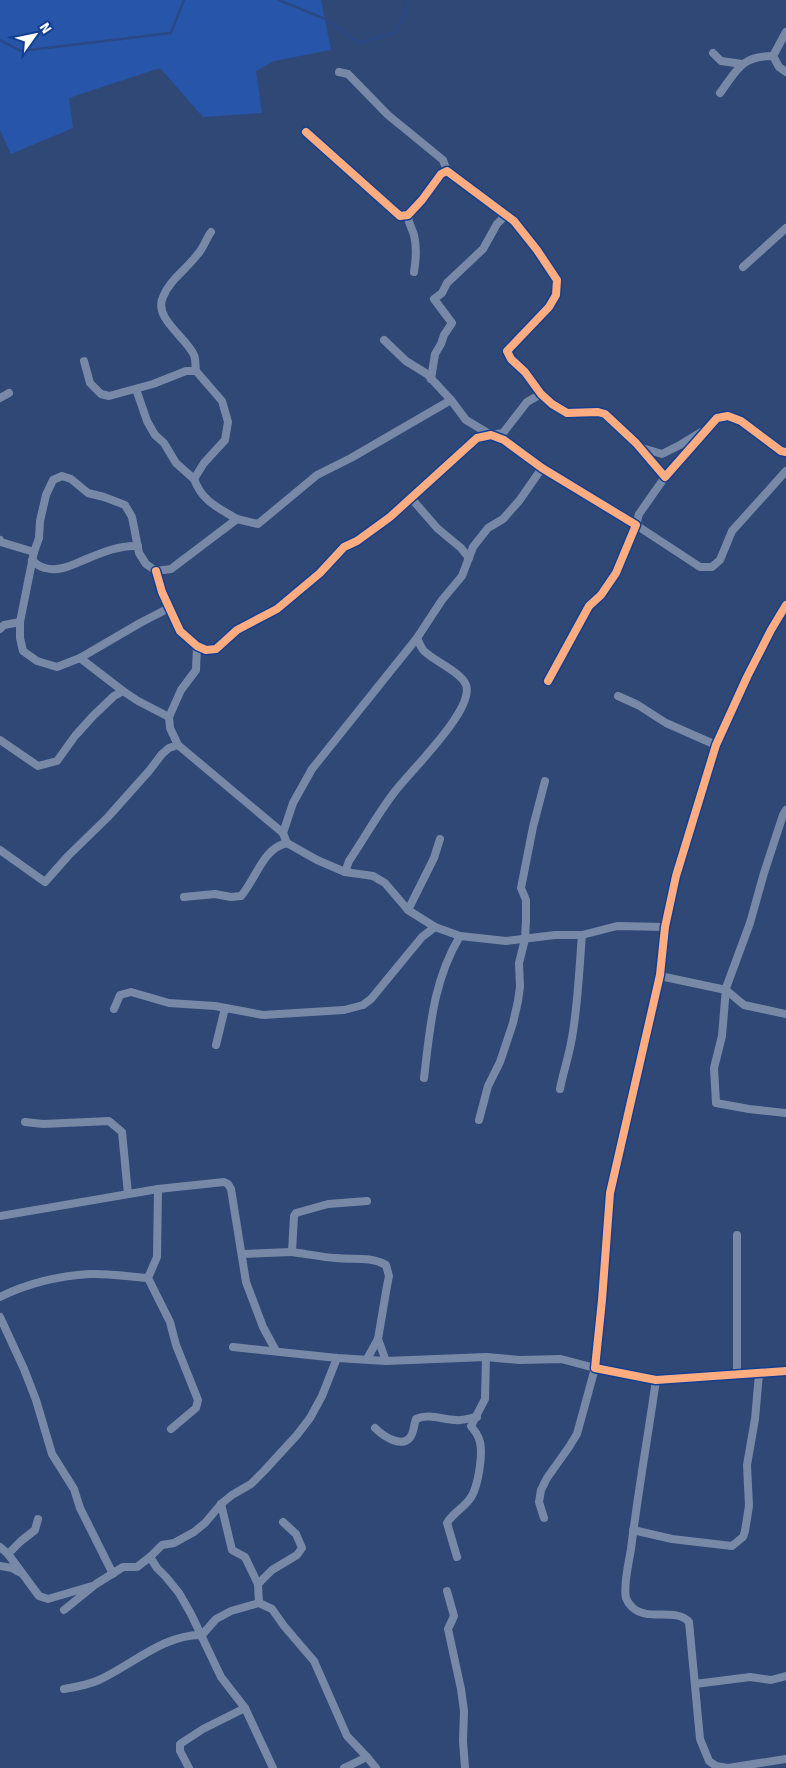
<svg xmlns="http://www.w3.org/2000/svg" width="786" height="1768" viewBox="0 0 786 1768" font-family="Signika,sans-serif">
	<rect width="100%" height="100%" fill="#304875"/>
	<polygon fill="#2655a9" points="0,0 321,0 331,50 274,61 256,71 262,113 203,117 160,68 69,98 73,128 11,154 0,130"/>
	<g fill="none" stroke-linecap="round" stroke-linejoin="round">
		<g stroke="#2a4986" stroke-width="2.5">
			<polyline points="279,0 325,19 359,43 394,33 406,14 408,0"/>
			<polyline points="0,40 21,51 171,33 184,0"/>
		</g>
		<g stroke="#7889a8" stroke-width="8">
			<polyline points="713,53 721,61 742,64"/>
			<polyline points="773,56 786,32"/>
			<polyline points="339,72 348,74 388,115 443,160 447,171"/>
			<path d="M720,93C737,70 741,56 773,56L779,67L786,72"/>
			<polyline points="306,132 400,216 408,215 422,200 441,174 447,171 514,221 537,250 557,280 556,295 549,307 507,351 511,359 525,372 541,394 552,404 567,413 598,412 605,414 636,443 665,477 717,418 728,416 741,421 781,451 786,452"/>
			<path d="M408,215C408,223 412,228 414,235C417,247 416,260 414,272"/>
			<polyline points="743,267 786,228"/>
			<polyline points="384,340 406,361 427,374 451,400 466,420 491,435 503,433 527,402 541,394"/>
			<path d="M84,361L90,383L101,394L109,396L153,384L186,371H196L222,401L228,422L225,440L204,463L194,479C202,501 217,507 237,519"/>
			<path d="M196,371C195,366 196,360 194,355C186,337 153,318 163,297C170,279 186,270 197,255C203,249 206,239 211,232"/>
			<polyline points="431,379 435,354 441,344 444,335 452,323 434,299 442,293 447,283 483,249 497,224 506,215"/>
			<polyline points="136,389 147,421 155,435 164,443 176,463 194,479"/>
			<polyline points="0,398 9,393"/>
			<polyline points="639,447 662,454 680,445 703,431"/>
			<polyline points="665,477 639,514 636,525 700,567 712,567 720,560 732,531 786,471"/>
			<polyline points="411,498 437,528 461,548 469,558"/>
			<polyline points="0,540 1,542 34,552"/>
			<path d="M32,560C36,564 40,567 45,568C59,572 72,565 84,560C101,553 119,545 138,546"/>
			<polyline points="156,571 162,592 180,631 197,646 206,650 216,649 237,630 277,609 320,573 344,547 357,541 390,517 477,438 491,435 504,440 542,468 636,525 616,573 601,595 589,606 548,681"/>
			<polyline points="786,605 771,630 747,677 716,745 676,876 665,927 660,975 610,1193 602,1300 595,1368 656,1380 786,1371"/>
			<polyline points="20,622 34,552 39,538 40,521 46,495 53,480 62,476 71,479 88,493 104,497 125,505 132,517 139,553 146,564 156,571 171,569 237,519 258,524 317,475 351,458 451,400"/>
			<polyline points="0,629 4,625 20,622 20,638 23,651 37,661 57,667 80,658 123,691"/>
			<polyline points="80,658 140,623 169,608"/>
			<polyline points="618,696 638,705 666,723 716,745"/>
			<polyline points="169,717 181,690 196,670 197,646"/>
			<polyline points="0,740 38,766 57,761 75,736 93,716 114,696 123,691 138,701 169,717 170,728 178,745 283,833 287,843 317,860 345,872 373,876 385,883 408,910 435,927 460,936 506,941 555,935 582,935 617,926 665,927"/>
			<polyline points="786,810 783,815 764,873 750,923 726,988 722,1036 714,1068 716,1103 749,1109 786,1113"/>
			<polyline points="283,833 293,803 312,769 417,638 442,600 462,576 473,547 488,528 503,519 519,501 542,468"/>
			<polyline points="0,850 45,882 68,856 108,817 149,771 162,754 169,748 178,745"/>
			<path d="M345,872L349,861C364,839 377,815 393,794C408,773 475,710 466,685C461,672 434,661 424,651C421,648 419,642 417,638"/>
			<path d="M184,897L215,894L231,897L241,896C256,879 263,848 287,843"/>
			<polyline points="408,910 434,858 440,839"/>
			<polyline points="660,976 726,990 744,1005 786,1014"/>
			<polyline points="114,1009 120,995 131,992 169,1003 215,1006 263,1015 344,1010 363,1005 371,999 422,937 435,927"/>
			<polyline points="216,1045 225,1008"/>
			<path d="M424,1078C430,1028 433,981 460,936"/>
			<path d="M560,1089C563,1073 568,1059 571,1043C578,1008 579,971 582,935"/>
			<polyline points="479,1120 488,1086 500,1062 513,1023 518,1001 520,987 519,963 525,939 526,920 526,900 521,888 533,827 545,781"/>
			<polyline points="25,1122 43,1124 109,1121 122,1132 128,1194"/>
			<polyline points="0,1216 158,1189 224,1182 228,1184 231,1189 246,1282 263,1327 276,1351"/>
			<polyline points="242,1254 292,1252"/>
			<polyline points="148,1278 157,1257 158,1189"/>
			<path d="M0,1297C28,1283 58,1276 90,1274C109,1273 129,1277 148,1278L170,1322L176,1345L198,1400L196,1408L171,1429"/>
			<polyline points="0,1317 24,1369 36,1400 52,1454 74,1489 80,1508 113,1574"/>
			<polyline points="378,1339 386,1361"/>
			<polyline points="233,1347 337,1358 386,1361 486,1357 520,1360 561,1359 595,1368 577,1434 569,1447 547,1478 541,1490 539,1502 544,1518"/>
			<path d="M367,1359L378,1339L387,1286L389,1276L386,1265C370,1256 353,1260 336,1258C321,1257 307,1254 292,1252L294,1216L296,1213L328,1204L367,1201"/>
			<polyline points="737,1375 737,1235"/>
			<path d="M656,1380C648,1436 638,1492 631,1549C629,1562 623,1585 626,1598C627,1601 630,1605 632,1607C647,1622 675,1607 689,1622L700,1739L709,1761L716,1766L728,1768L786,1759"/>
			<path d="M375,1428C383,1436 405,1451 412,1434C414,1430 414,1424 416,1419C429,1413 443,1420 456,1420C463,1421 470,1418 477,1417"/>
			<polyline points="221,1504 232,1550 245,1557 258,1584"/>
			<polyline points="38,1519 35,1530 21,1541 8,1554 39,1596 48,1599 92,1586"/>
			<polyline points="633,1530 672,1539 732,1546 743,1537 745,1531 749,1506 747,1465 755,1419 759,1374"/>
			<polyline points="0,1547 8,1554"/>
			<polyline points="150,1557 162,1545 174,1543 194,1532 205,1523 221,1504 232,1495 251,1484 264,1471 297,1435 310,1418 322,1396 337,1358"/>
			<path d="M457,1557L447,1523C453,1513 462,1509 469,1500C478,1490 484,1452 479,1439C478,1435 474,1430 471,1426L485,1399L486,1357"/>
			<polyline points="0,1566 12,1568 19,1572"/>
			<polyline points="447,1591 454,1616 448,1629 461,1689 464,1711 463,1741 465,1768"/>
			<polyline points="259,1603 258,1584 272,1570 297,1555 302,1548 296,1534 283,1522"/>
			<polyline points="64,1610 96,1584 123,1567 137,1567 150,1557 157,1568 166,1577 179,1593 191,1614 221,1677 245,1708 273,1768"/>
			<polyline points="695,1684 750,1677 771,1680 786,1676"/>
			<path d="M64,1689C76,1687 88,1685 99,1680C132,1665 164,1634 202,1635L216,1619L231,1611L259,1603L272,1609L284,1626L314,1661L347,1736L367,1757"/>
			<polyline points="189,1768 180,1751 180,1744 203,1729 245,1708"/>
			<polyline points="344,1768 367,1757 376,1768"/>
		</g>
		<defs>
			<g id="cycleway">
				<polyline points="306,132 400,216 408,215 422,200 441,174 447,171 514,221 537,250 557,280 556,295 549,307 507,351 511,359 525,372 541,394 552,404 567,413 598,412 605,414 636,443 665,477 717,418 728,416 741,421 781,451 786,452"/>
				<polyline points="156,571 162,592 180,631 197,646 206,650 216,649 237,630 277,609 320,573 344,547 357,541 390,517 477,438 491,435 504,440 542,468 636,525 616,573 601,595 589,606 548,681"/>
				<polyline points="786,605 771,630 747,677 716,745 676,876 665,927 660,975 610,1193 602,1300 595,1368 656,1380 786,1371"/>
			</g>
		</defs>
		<use href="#cycleway" stroke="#133f92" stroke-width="11"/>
		<use href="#cycleway" stroke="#ffac80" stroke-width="8"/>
	</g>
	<g transform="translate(35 35) rotate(57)" stroke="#133f92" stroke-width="4" paint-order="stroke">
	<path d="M0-4L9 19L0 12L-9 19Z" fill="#ffffff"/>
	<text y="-8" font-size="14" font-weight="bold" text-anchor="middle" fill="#ffffff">N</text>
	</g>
</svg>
